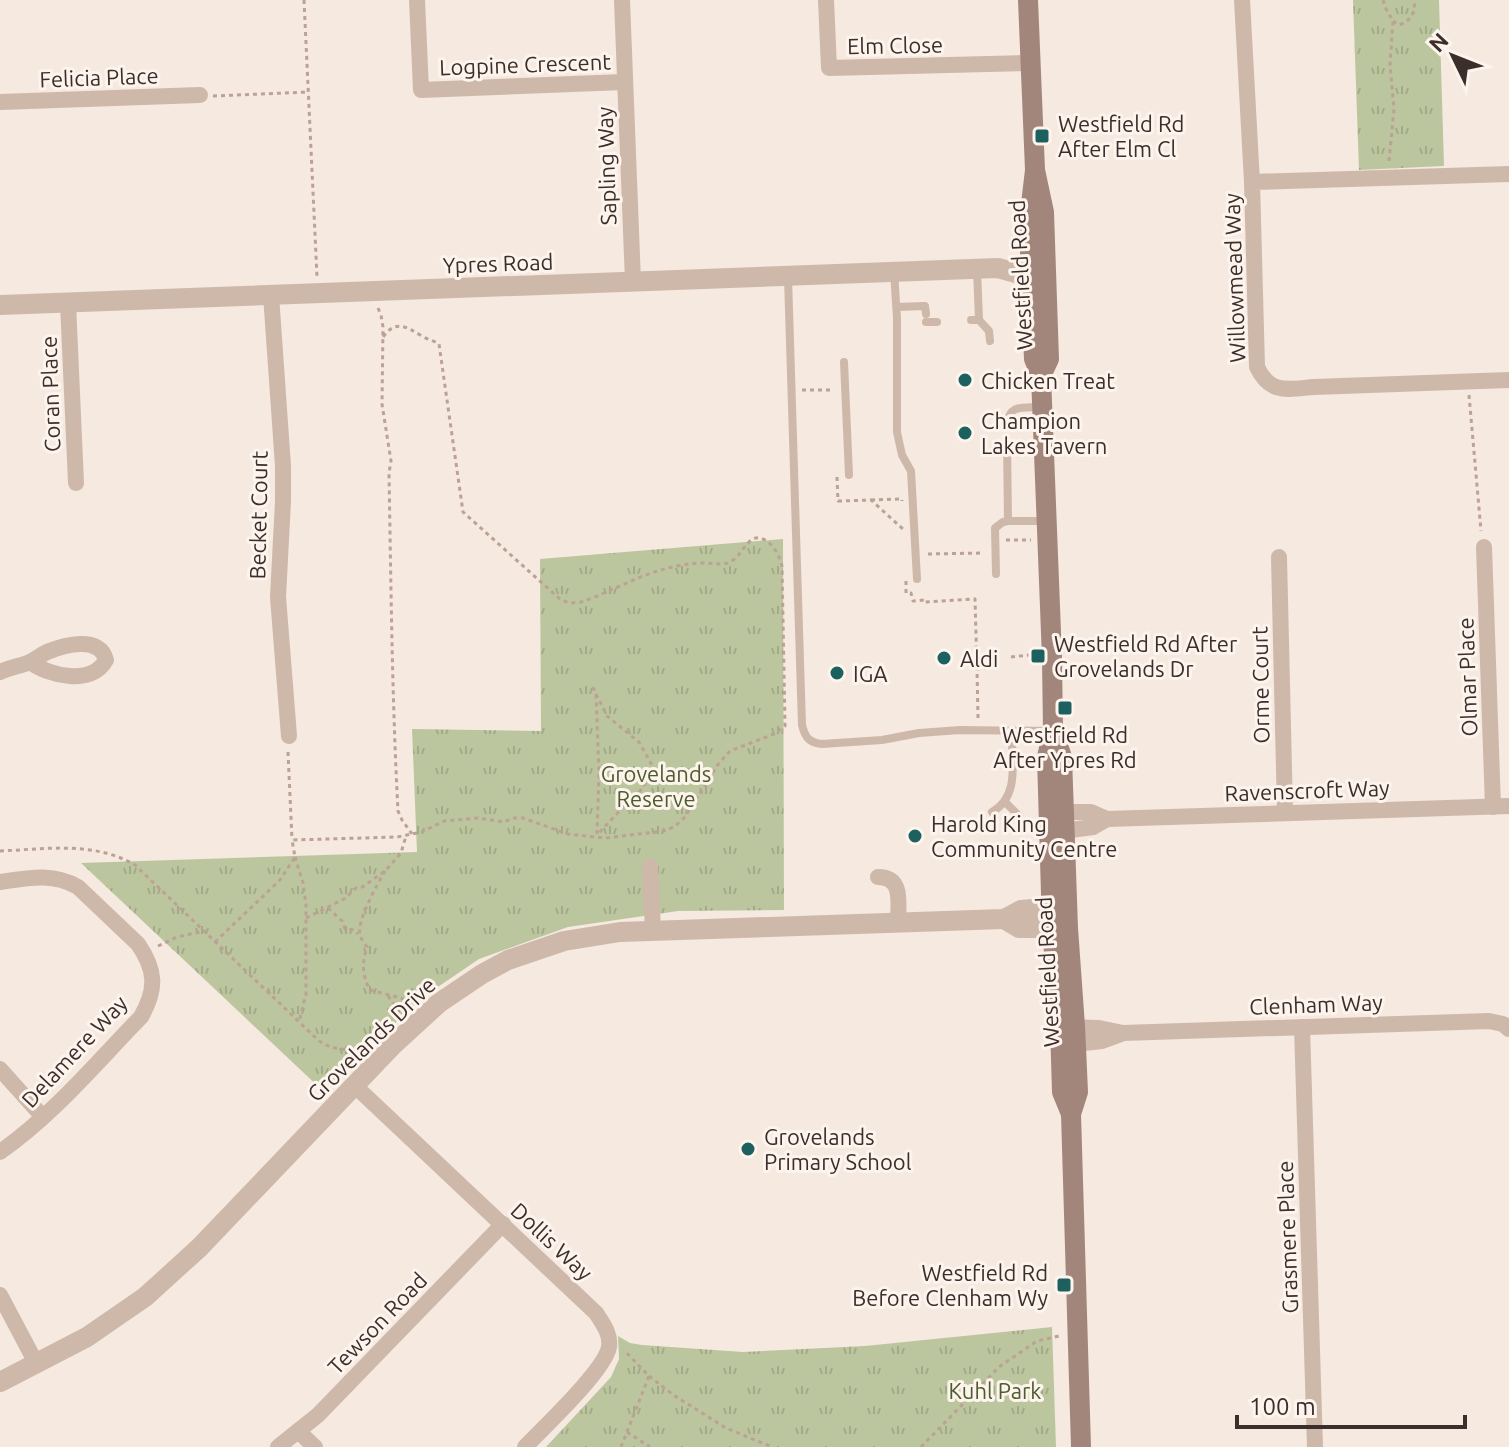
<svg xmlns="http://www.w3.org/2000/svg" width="1509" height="1447" viewBox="0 0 1509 1447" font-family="Ubuntu,sans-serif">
	<defs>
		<pattern id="park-tufts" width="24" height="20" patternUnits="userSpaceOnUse" patternTransform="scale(2)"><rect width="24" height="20" fill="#bcc69e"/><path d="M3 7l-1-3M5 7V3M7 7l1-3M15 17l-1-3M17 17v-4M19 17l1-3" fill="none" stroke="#a2aa88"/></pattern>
	</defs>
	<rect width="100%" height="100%" fill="#f5e9e0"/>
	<g fill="url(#park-tufts)">
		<polygon points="1353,0 1439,0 1444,166 1359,170"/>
		<polygon points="783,539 784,910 678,911 568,927 479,959 423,997 323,1091 81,863 417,852 412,729 541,731 540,559"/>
		<polygon points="1052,1327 1056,1447 546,1447 611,1377 619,1359 618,1336 630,1343 642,1345 743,1352 865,1346"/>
	</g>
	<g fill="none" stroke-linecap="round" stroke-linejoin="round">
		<g stroke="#bba294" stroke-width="3" stroke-dasharray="4 4" stroke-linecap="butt">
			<polyline points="304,0 317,277"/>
			<polyline points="1383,0 1386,9 1393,21 1390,65 1394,109 1389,161"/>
			<path d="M1393,21L1399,25C1411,21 1416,12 1414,0"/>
			<polyline points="213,96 309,92"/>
			<path d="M378,308L381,315L383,327L382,404L391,461L389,473C391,586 392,698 398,811L402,820L412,834"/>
			<polyline points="802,390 834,390"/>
			<polyline points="1469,395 1481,531"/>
			<polyline points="837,477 838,501 871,500 904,530"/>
			<polyline points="871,500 902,499 902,501"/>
			<polyline points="1006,540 1031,540"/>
			<polyline points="928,554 984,553"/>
			<polyline points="906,581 906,593 911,593 913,601 925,600 925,602 975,599 977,669"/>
			<polyline points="1011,657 1029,655"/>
			<polyline points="593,687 596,694 599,773 597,834"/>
			<polyline points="596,694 607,716 639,742 653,767 652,773 638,794 626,804 597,835"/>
			<polyline points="978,718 977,669 992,668"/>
			<polyline points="288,752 292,840"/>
			<path d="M0,851C46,849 94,841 135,865L318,1040C332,1051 345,1048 362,1052"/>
			<polyline points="295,857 303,883 306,905 306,994 299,1022"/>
			<path d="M385,871C378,883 356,922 360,935C361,939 364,943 367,947C362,962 362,976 370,990L401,998L406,1001L409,1006"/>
			<polyline points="328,908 342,921 345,929 353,930 358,934"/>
			<polyline points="306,918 344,899 356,888 361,888 385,871 401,853 406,836"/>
			<path d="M215,942L280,880L295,857L292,840L397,837L422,832L444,821L478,818L504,822L513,818H523L568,834L605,838L664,831L674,827L684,818L719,763L730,751L774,734L785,726L782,566C780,556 772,541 760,538C747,535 741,559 728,563C719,565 712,563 703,563C690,563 674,566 661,570C633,578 608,593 581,602L570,603L561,600L463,512L439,344C433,340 428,340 422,336C406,327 396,319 383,337"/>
			<polyline points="158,946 177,937 204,931"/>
			<polyline points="388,996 396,1007 395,1013 397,1017"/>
			<polyline points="649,1376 675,1396 726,1428 772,1447"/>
			<polyline points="627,1432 650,1447"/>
			<polyline points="621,1447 649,1376 624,1350"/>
			<polyline points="921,1447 999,1367 1037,1341 1059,1336"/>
		</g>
		<g stroke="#ceb8aa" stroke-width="8">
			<polyline points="894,272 897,318 897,432 902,455 911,471 917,579"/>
			<path d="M788,278L802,725C805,737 809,743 822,744L882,740L919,733L960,730L1052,731"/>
			<polyline points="897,307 925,306 926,314"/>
			<polyline points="971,320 979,320 977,269"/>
			<polyline points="979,320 989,331 990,341"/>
			<polyline points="926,322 937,322"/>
			<polyline points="844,362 849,475"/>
			<path d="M1007,425C1009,403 1024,408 1041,407"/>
			<polyline points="1008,521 1045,521"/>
			<polyline points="996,574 995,528 1003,522 1008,521 1007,442"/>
			<polyline points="1005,802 1019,816"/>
			<path d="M992,812C1021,796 1011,759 1012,732"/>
		</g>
		<g stroke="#ceb8aa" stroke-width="16">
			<polyline points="417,0 421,90 624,82"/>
			<polyline points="622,0 633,282"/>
			<polyline points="826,0 829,68 1030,63"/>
			<polyline points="1242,0 1252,182"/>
			<polyline points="0,102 200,95"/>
			<path d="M1509,174L1252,182L1257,367C1270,395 1288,389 1314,387L1509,380"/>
			<polyline points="271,295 283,466 283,501 278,597 289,736"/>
			<polyline points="68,303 76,483"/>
			<polyline points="1484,547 1493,807"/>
			<polyline points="1279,557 1285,812"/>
			<path d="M0,672C10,667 21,666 30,662C36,659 41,655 47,652C64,645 100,635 106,660C92,686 49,676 30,662"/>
			<polyline points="1052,812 1091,812 1107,819 1509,806"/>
			<polyline points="1056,832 1093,827 1107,819"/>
			<polyline points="650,867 653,930"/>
			<path d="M878,877C904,877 898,904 898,922"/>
			<path d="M0,882C27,878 53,872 78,887L138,944C156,970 157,989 141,1017C96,1063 53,1115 0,1152"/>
			<polyline points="1066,1027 1099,1028 1123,1033 1489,1021 1503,1024 1509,1029"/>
			<polyline points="1302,1027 1315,1447"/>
			<polyline points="1066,1045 1102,1041 1121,1034"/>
			<polyline points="0,1069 43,1117"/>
			<path d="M354,1085L596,1313C603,1324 611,1334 609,1347C605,1370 544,1427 525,1447"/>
			<polyline points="0,1295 36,1363"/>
			<polyline points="298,1431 315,1447"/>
			<polyline points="278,1447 318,1415 503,1224"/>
		</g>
		<g stroke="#ceb8aa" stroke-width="20">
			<polyline points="0,305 998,268 1030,277 1045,277"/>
			<polyline points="1004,919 1019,928 1068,928"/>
			<polyline points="0,1382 87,1337 145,1297 199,1248 393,1045 439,1003 482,974 508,960 564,941 620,932 1004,919 1021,910 1067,906"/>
		</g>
		<g stroke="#a3867b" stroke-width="20">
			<polyline points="1028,0 1035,170 1044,212 1049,359 1041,376"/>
			<polyline points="1035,170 1030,213 1030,277 1034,359 1041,376 1052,658 1053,731 1047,757 1052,928 1060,1027 1062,1092 1071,1114"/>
			<polyline points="1053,731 1062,757 1068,928 1075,1026 1078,1092 1071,1114 1081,1447"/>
		</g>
	</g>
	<g fill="#1c615f" stroke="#fcf4ed" stroke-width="3">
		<rect x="1034" y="128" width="16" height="16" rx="4"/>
		<circle cx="965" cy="380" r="8"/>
		<circle cx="965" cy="433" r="8"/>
		<rect x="1030" y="648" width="16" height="16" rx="4"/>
		<circle cx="944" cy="658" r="8"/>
		<circle cx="837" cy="673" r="8"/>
		<rect x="1057" y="700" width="16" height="16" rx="4"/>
		<circle cx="915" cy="836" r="8"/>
		<circle cx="748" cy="1149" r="8"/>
		<rect x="1056" y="1277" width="16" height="16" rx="4"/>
	</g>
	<g text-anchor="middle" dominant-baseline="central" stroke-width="6" stroke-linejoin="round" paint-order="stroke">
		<g font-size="22" fill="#3c2e2a" stroke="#fcf4ed">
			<text transform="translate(895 45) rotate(-1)">Elm Close</text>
			<text transform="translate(525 64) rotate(-2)">Logpine Crescent</text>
			<text transform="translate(99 77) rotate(-2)">Felicia Place</text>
			<text transform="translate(606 166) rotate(-92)">Sapling Way</text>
			<text transform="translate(498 263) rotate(-2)">Ypres Road</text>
			<text transform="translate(1020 275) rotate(-93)">Westfield Road</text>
			<text transform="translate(1234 278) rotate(-92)">Willowmead Way</text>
			<text transform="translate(50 394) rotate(-92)">Coran Place</text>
			<text transform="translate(258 515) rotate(-89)">Becket Court</text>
			<text transform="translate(1467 677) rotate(-92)">Olmar Place</text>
			<text transform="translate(1260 685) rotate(-91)">Orme Court</text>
			<text transform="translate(1307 790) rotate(-2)">Ravenscroft Way</text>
			<text transform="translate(1047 972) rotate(-93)">Westfield Road</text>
			<text transform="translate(1316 1004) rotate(-2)">Clenham Way</text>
			<text transform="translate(371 1039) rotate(-44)">Grovelands Drive</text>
			<text transform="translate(74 1051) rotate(-47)">Delamere Way</text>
			<text transform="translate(1287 1237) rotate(-92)">Grasmere Place</text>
			<text transform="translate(552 1241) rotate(43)">Dollis Way</text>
			<text transform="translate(377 1323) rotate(-46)">Tewson Road</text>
		</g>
		<g font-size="22" fill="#3c2e2a" stroke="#fcf4ed" text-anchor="start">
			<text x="1058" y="123">Westfield Rd<tspan x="1058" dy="25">After Elm Cl</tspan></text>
			<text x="981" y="380">Chicken Treat</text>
			<text x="981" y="420">Champion<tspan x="981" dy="25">Lakes Tavern</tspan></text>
			<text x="1054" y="643">Westfield Rd After<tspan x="1054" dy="25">Grovelands Dr</tspan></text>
			<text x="960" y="658">Aldi</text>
			<text x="853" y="673">IGA</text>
			<text x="1065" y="734" text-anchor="middle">Westfield Rd<tspan x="1065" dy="25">After Ypres Rd</tspan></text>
			<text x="931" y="823">Harold King<tspan x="931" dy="25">Community Centre</tspan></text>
			<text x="764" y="1136">Grovelands<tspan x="764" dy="25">Primary School</tspan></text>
			<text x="1048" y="1272" text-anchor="end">Westfield Rd<tspan x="1048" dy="25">Before Clenham Wy</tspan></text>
		</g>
		<g font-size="22" fill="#4e5c2c" stroke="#fcf4ed">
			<text x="656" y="773">Grovelands<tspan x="656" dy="25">Reserve</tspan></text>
			<text x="995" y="1390">Kuhl Park</text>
		</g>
	</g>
	<g transform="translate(1453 56) rotate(313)" stroke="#fcf4ed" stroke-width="6" paint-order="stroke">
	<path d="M0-6L14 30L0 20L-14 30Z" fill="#3c2e2a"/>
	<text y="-12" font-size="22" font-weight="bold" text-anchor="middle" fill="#3c2e2a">N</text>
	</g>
	<path d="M1237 1415v12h228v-12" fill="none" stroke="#3c2e2a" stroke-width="4"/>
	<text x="1249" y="1415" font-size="24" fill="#3c2e2a" stroke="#fcf4ed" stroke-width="6" paint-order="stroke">100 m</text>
</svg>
